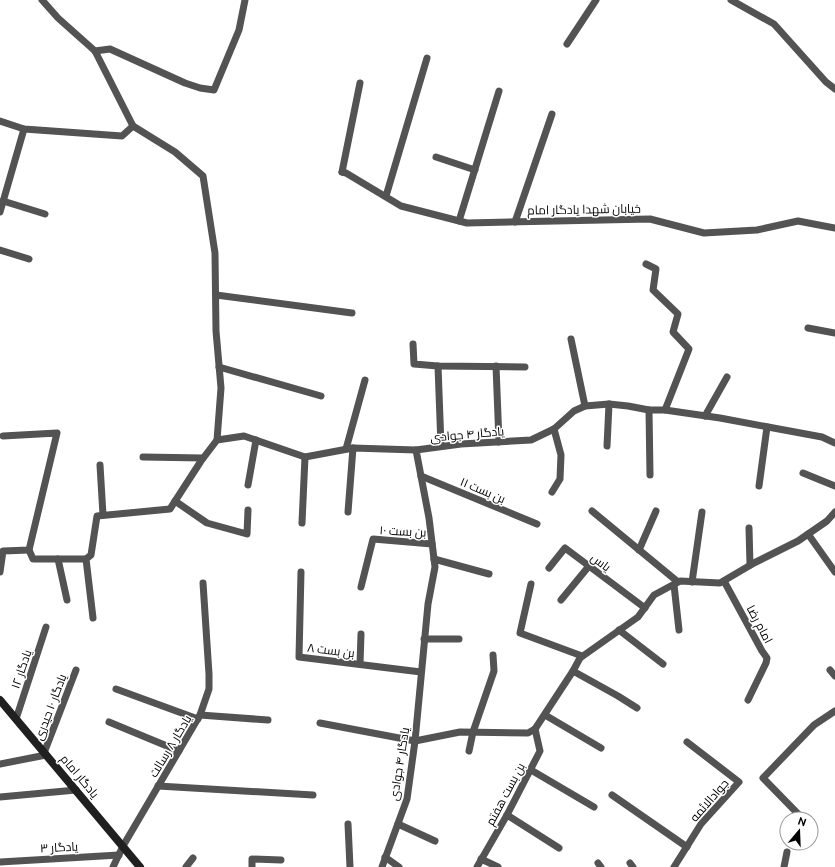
<svg xmlns="http://www.w3.org/2000/svg" width="835" height="867" viewBox="0 0 835 867" font-family="Ubuntu,Cairo,sans-serif">
	<rect width="100%" height="100%" fill="#fff"/>
	<g fill="none" stroke-linecap="round" stroke-linejoin="round">
		<g stroke="#535353" stroke-width="7">
			<polyline points="42,0 58,18 95,51 133,126 175,152 203,176 215,253 216,331 221,388 217,440"/>
			<polyline points="731,0 774,24 826,82 835,89"/>
			<polyline points="567,44 596,0"/>
			<polyline points="95,51 110,49 185,83 200,88 214,90 239,30 245,0"/>
			<polyline points="0,121 24,129 122,136 133,126"/>
			<polyline points="436,157 475,170"/>
			<polyline points="342,172 346,173 401,206 467,223 650,219 704,233 757,230 798,221 835,228"/>
			<polyline points="342,172 360,83"/>
			<polyline points="386,196 427,58"/>
			<polyline points="3,201 45,214"/>
			<polyline points="0,212 24,129"/>
			<polyline points="459,221 499,91"/>
			<polyline points="515,222 552,114"/>
			<polyline points="0,250 29,259"/>
			<polyline points="646,264 656,269 653,290 678,314 673,332 689,349 665,410"/>
			<polyline points="216,295 352,313"/>
			<polyline points="808,328 835,333"/>
			<polyline points="571,339 585,406"/>
			<polyline points="413,344 414,364 438,366 525,367"/>
			<polyline points="438,366 441,446"/>
			<polyline points="496,366 499,442"/>
			<polyline points="219,367 321,396"/>
			<polyline points="649,410 650,475"/>
			<polyline points="705,416 727,377"/>
			<polyline points="607,446 609,404"/>
			<polyline points="346,449 365,380"/>
			<polyline points="143,457 203,458"/>
			<polyline points="100,465 103,515"/>
			<polyline points="803,473 835,486"/>
			<polyline points="421,476 537,524"/>
			<polyline points="248,485 256,440"/>
			<polyline points="759,486 767,427"/>
			<polyline points="552,492 560,479 561,455 554,429"/>
			<polyline points="175,501 207,523 247,534 248,510"/>
			<polyline points="592,511 678,582"/>
			<polyline points="348,512 353,448"/>
			<polyline points="302,523 305,457"/>
			<polyline points="749,528 750,565"/>
			<polyline points="808,534 835,572"/>
			<polyline points="29,550 33,559 86,559"/>
			<polyline points="639,550 656,511"/>
			<polyline points="58,559 67,600"/>
			<polyline points="434,559 489,574"/>
			<polyline points="549,568 565,548 645,608"/>
			<polyline points="0,572 3,551 29,550 57,433 3,436"/>
			<polyline points="301,572 299,657 421,672"/>
			<polyline points="724,581 762,651 767,658 766,663 748,700"/>
			<polyline points="692,582 702,512"/>
			<polyline points="531,584 520,633 582,656"/>
			<polyline points="674,585 679,630"/>
			<polyline points="361,587 373,539 432,544"/>
			<polyline points="561,600 589,566"/>
			<polyline points="93,618 86,559 91,555 97,516 170,509 201,461 217,440 244,436 305,457 353,448 416,450"/>
			<polyline points="619,630 663,664"/>
			<polyline points="424,639 459,639"/>
			<polyline points="360,664 361,634"/>
			<polyline points="830,670 835,676"/>
			<polyline points="116,689 198,719"/>
			<polyline points="637,708 618,696 573,671 580,658 638,617 654,595 680,581 720,583 754,563 798,541 827,521 835,512"/>
			<polyline points="200,715 209,689 209,674 203,583"/>
			<polyline points="545,715 601,748"/>
			<polyline points="16,719 46,627"/>
			<polyline points="109,722 179,751"/>
			<polyline points="320,723 415,741 460,732 528,733 535,729 573,671"/>
			<polyline points="469,751 473,732 494,671 493,655"/>
			<polyline points="44,753 76,670"/>
			<polyline points="0,764 46,755"/>
			<polyline points="531,770 594,807"/>
			<polyline points="158,786 313,795"/>
			<polyline points="612,795 687,847"/>
			<polyline points="0,797 76,790"/>
			<polyline points="507,815 559,848"/>
			<polyline points="803,819 763,778 814,725 835,711"/>
			<polyline points="348,824 350,867"/>
			<polyline points="398,824 435,841"/>
			<polyline points="385,857 399,867"/>
			<polyline points="481,859 498,867"/>
			<polyline points="0,862 119,855"/>
			<polyline points="598,863 601,867"/>
			<polyline points="630,863 633,867"/>
			<polyline points="113,867 123,846 200,715 268,720"/>
			<polyline points="186,867 193,858"/>
			<polyline points="252,867 252,859 281,860"/>
			<polyline points="382,867 407,799 415,741 428,604 435,567 429,518 416,450 461,444 531,440 554,429 574,411 585,406 609,404 628,406 649,410 665,410 720,418 822,437 835,443"/>
			<polyline points="477,867 507,815 540,751 535,729"/>
			<polyline points="674,867 701,824 739,782 687,742"/>
			<polyline points="784,867 787,852"/>
		</g>
		<polyline stroke="#202020" stroke-width="8" points="0,700 140,867"/>
	</g>
	<g text-anchor="middle" dominant-baseline="central" stroke-width="3" stroke-linejoin="round" paint-order="stroke">
		<g font-size="12" fill="#000" stroke="#fff">
			<text transform="translate(584 209) rotate(-1)">خیابان شهدا یادگار امام</text>
			<text transform="translate(467 434) rotate(-5)">یادگار ۴ جوادی</text>
			<text transform="translate(483 490) rotate(23)">بن بست ۱۱</text>
			<text transform="translate(403 531) rotate(3)">بن بست ۱۰</text>
			<text transform="translate(601 562) rotate(37)">یاس</text>
			<text transform="translate(760 624) rotate(62)">امام رضا</text>
			<text transform="translate(331 650) rotate(7)">بن بست ۸</text>
			<text transform="translate(21 669) rotate(-71)">یادگار ۱۲</text>
			<text transform="translate(50 707) rotate(-69)">یادگار ۱۰ حیدری</text>
			<text transform="translate(170 746) rotate(-59)">یادگار ۸ رسالت</text>
			<text transform="translate(399 764) rotate(-81)">یادگار ۴ جوادی</text>
			<text transform="translate(80 776) rotate(50)">یادگار امام</text>
			<text transform="translate(505 794) rotate(-62)">بن بست هفتم</text>
			<text transform="translate(709 800) rotate(-49)">جوادالائمه</text>
			<text transform="translate(59 847) rotate(-3)">یادگار ۳</text>
		</g>
	</g>
	<g transform="translate(799 831) rotate(19)"><circle r="19" fill="#ffffff" stroke="#999999"/>
	<path d="M0-3L7 15L0 10L-7 15Z" fill="#000000"/>
	<text y="-6" font-size="11" font-weight="bold" text-anchor="middle" fill="#000000">N</text>
	</g>
</svg>
